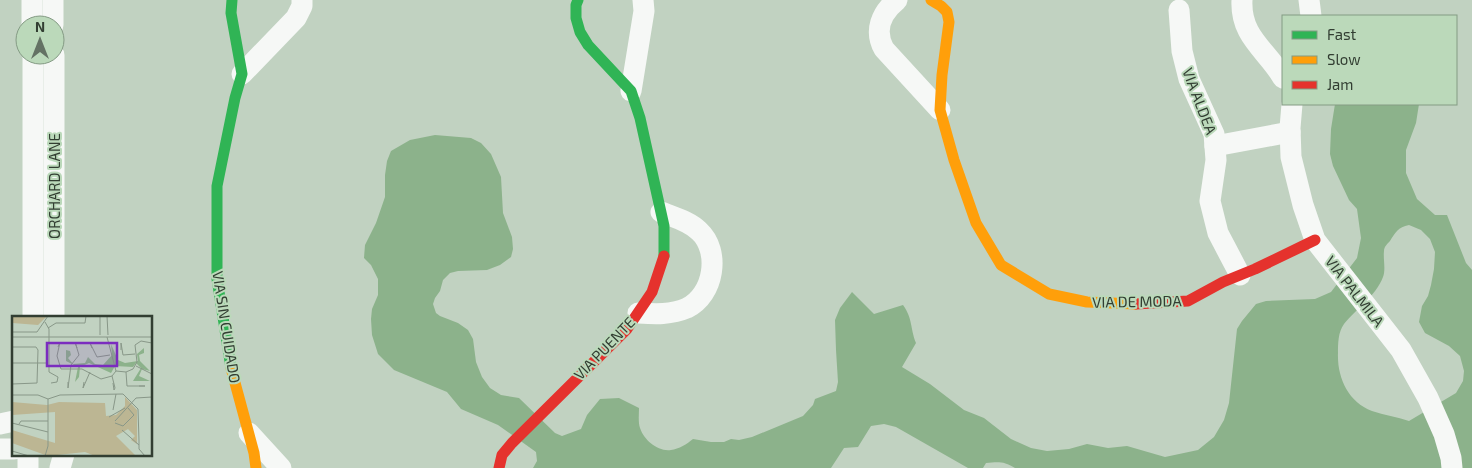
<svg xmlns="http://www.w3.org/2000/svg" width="1472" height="468" viewBox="0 0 1472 468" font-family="'Exo 2',sans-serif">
	<rect width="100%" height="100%" fill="#c1d2c1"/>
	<path fill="#8cb28b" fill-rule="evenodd" d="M1335,104H1419L1416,123L1406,150V173L1417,199L1435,215H1447L1466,263L1472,270V468H1015C1004,461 998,462 986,463L983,468H968L896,427L884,424L871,426L858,447L844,448L831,468H533L537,461L536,452L498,425L461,409L447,392L394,370L378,354L372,335L371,319L372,309L378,295V279L371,265L364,258L365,245L376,223L385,197V175L387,161L391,151L410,140L435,135L471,138L481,143L491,154L501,177L503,213L512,237L513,249L511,257L500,265L487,270L458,271L450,273L443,280L440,291L435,298L433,304L436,313L440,316L458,323L468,330L473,339L476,362L482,377L490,388L501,395L519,398L555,433L562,436L581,429L587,415L600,399L619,398L639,408C639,414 638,422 640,428C644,440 658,452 671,450C679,449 687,444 693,439L711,442H724L731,439L739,440L752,437L803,416L813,405L815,399L836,391L838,382L836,350L835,320L840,308L852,292L874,314L903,305C913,319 910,328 916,343L902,367L930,384L964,410L984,418L1011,439L1031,448L1047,451L1069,449L1087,444L1108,448L1127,446L1165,457L1198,450L1214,437L1224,420L1229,403L1237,329L1242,321L1256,304L1266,301L1315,299L1331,292L1357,258L1361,238L1357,209L1349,200L1333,166L1330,154L1331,129ZM1409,225L1421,230L1430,239L1435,252L1434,269L1431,285L1428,296L1422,306L1419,322L1425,333L1449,346L1460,356L1464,371L1463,381L1456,393L1409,421C1397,417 1384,415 1372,411C1348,402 1337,377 1338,353C1338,344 1338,332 1344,324C1356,309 1376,296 1383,277C1386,269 1383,259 1384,251C1384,247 1387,244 1390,241C1395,233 1398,227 1409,225Z"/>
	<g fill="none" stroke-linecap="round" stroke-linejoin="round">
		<g stroke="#f6f8f6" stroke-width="21">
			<polyline points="32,0 32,25"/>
			<polyline points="53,0 53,25"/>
			<path d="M897,0C881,13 874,31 884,49L940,110"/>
			<path d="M1242,0C1240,37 1267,50 1283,78"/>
			<polyline points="1309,0 1311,16"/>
			<polyline points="1179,10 1182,51 1189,79 1214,134 1216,160 1210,201 1218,233 1240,275"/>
			<polyline points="33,55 33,317"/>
			<polyline points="54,55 54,317"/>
			<polyline points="242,74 296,18 302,6 302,0"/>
			<polyline points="631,91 644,11 643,0"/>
			<polyline points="1292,104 1290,128 1291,157 1303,205 1315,240 1401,350 1428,398 1444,434 1451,458 1452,468"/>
			<polyline points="1215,146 1290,132"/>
			<path d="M638,313C655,314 671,315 687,308C714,295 721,251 699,231C689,221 673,217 661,212"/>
			<polyline points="0,424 14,421"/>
			<polyline points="249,433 281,468"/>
			<polyline points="0,449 14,449"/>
			<polyline points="28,454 28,468"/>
			<polyline points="60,468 64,454"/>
		</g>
		<g stroke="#30b455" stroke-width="11">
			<polyline points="578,0 576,5 576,18 580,32 588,45 631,91 640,118 664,226 664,256"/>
			<polyline points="231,368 217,279 217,186 235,98 242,74 231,13 232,0"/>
		</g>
		<g stroke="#ff9f0a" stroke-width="11">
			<polyline points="931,0 941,6 947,12 949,22 942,75 940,110 954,160 976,223 1001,265 1049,294 1087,302 1136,304"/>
			<polyline points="231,368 254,453 256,468"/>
		</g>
		<g stroke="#e5322d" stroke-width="11">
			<polyline points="1136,304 1188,301 1223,282 1255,269 1315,240"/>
			<polyline points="499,468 502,455 512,443 627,329 652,292 664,256"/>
		</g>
	</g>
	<g text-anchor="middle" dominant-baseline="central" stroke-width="4" stroke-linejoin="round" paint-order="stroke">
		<g font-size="15" fill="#323e32" stroke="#bbd9ba">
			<text transform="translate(1200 101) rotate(69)">VIA ALDEA</text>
			<text transform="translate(54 186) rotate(-90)">ORCHARD LANE</text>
			<text transform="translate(1355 291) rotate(52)">VIA PALMILA</text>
			<text transform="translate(1137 301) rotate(-1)">VIA DE MODA</text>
			<text transform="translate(227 327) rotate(81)">VIA SIN CUIDADO</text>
			<text transform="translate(604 348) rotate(-46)">VIA PUENTE</text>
		</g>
	</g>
	<g transform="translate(12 316)">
		<rect width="140" height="140" fill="#c1d2c1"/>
		<path d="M0,0H35L26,9L0,7ZM113,81L125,94V128L119,124L123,120L116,113L104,120L124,140H83L73,136L36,140L0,127V114L43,127V96L0,99V86L35,89L47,86L93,87L94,100L104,99L113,90Z" fill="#bcb693"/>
		<path d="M99,28L106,44L113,47L126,45L125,38L132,32V37L127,39L128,45L138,55L130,53L127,60L138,65H121L129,52L124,47L121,51L103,50L99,57L77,47L68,51L67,61L63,66L66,51L54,45V34L58,35L59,39L56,42L61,48L73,47L76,41L83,48L91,49L100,39Z" fill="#8cb28b"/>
		<path fill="none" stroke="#889788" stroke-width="1" d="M88,0V19M95,0L96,19M33,6L37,13V56M36,12L44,7H73L74,0M0,16H25L36,0M0,21H140M0,31H24L26,34L25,67L0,68M46,31L48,26L45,40L49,53H70L89,63M80,32L78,27L85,41L98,39M109,34V27L111,39L123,38M0,47H36M124,50L140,58M104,55L114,56L121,53L125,46L123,29L129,25L140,27M37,56L46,61L45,66L39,67M114,56L115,70H133H127M100,60L103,72L102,74L101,67M89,63L100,60L104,55L95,21M56,66V72L59,49L67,39L63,26L65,32M72,66L71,72L78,56M0,79H26L36,83L48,79L111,78L126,93L127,125M140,91V130M101,94L104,78M97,101L113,92M103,105L124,82L140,81M0,107L36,116M103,107L111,110L122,99L116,92M7,108L9,105H36M110,114L127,129M127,125V133L133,140M0,135L17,140M33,140L36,130V83"/>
		<path fill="#7b2cbf" fill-opacity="0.15" stroke="#7b2cbf" stroke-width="2.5" d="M35,27H105V50H35Z"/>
		<rect width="140" height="140" fill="none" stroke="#323e32" stroke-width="2.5"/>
	</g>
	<rect x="1282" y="15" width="175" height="90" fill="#bbd9ba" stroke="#849b84"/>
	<rect x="1292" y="31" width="25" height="8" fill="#30b455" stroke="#849b84"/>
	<text x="1327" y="40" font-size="15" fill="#323e32">Fast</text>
	<rect x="1292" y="56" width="25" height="8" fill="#ff9f0a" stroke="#849b84"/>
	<text x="1327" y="65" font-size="15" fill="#323e32">Slow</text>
	<rect x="1292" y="81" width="25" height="8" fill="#e5322d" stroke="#849b84"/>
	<text x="1327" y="90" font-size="15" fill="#323e32">Jam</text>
	<g transform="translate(40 40)"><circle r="24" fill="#bbd9ba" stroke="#849b84"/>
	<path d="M0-4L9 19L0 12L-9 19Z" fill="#647264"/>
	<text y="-8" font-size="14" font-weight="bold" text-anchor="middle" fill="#323e32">N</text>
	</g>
</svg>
